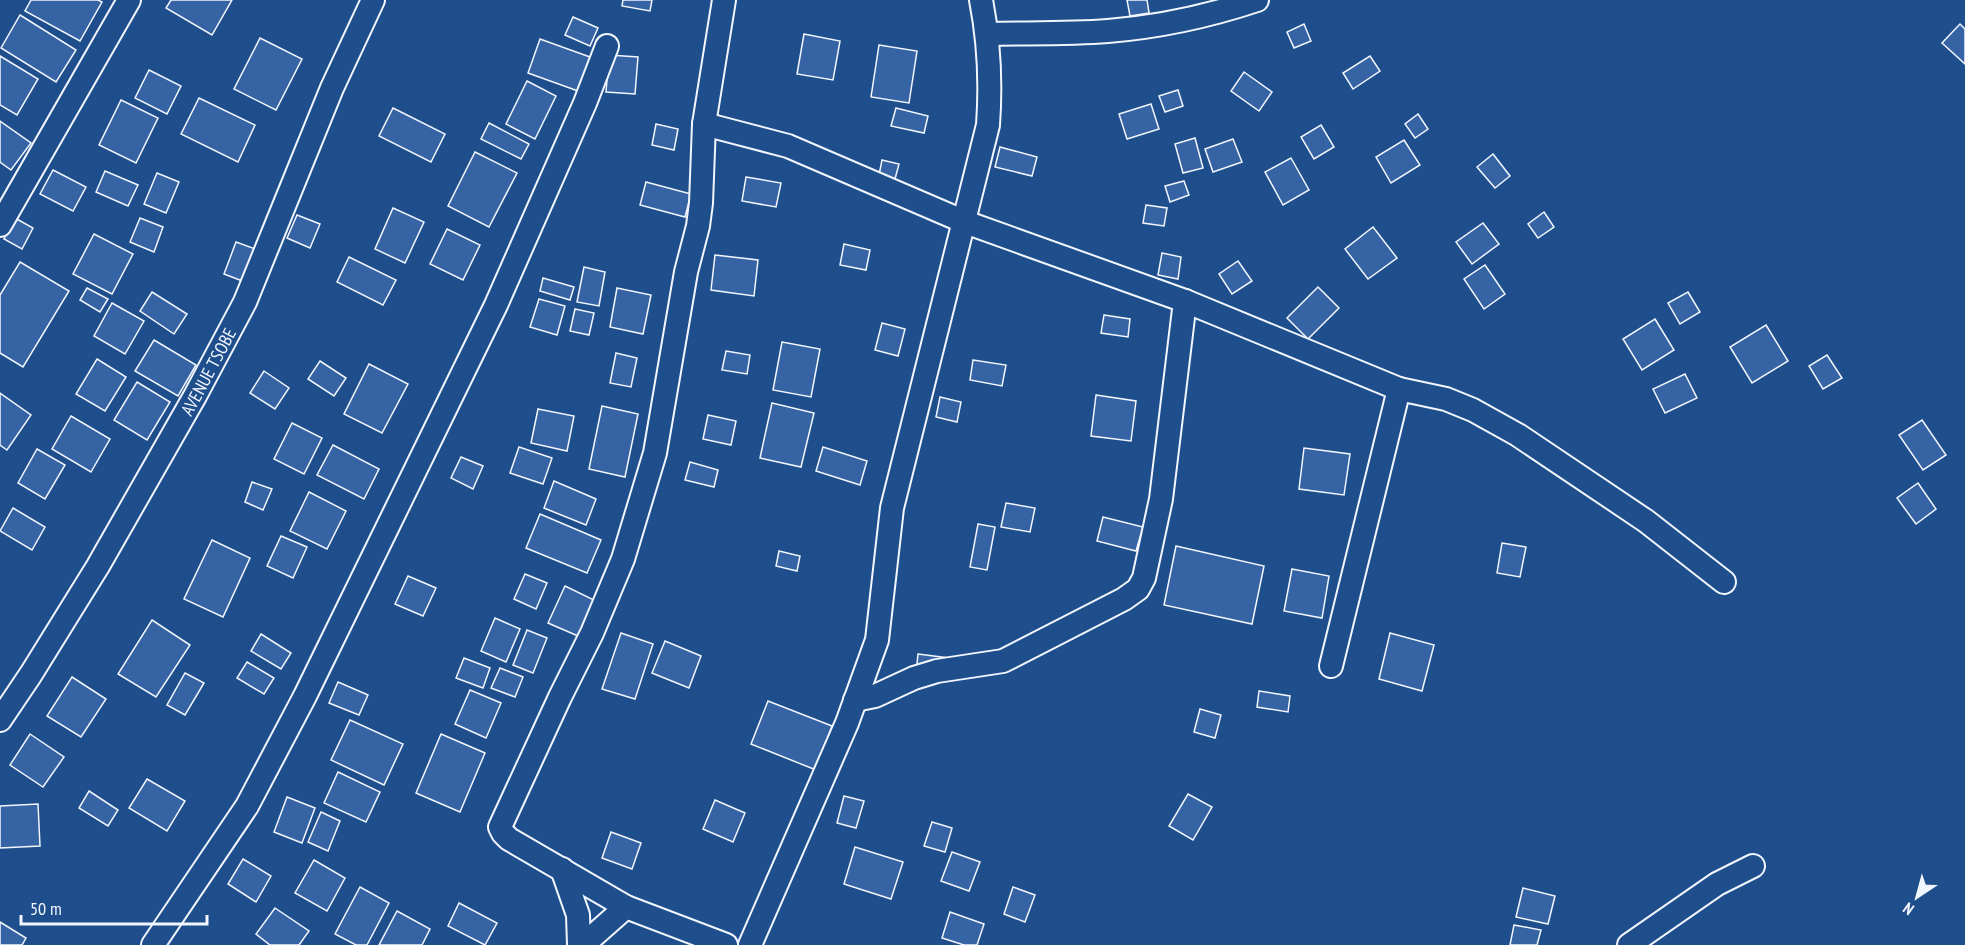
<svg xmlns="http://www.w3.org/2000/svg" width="1965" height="945" viewBox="0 0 1965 945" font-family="'PT Sans Narrow',sans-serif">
	<rect width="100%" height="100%" fill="#1f4e8c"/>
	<g fill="#3563a3" stroke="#f2f6ff" stroke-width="1.5">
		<polygon points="31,0 98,0 102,2 80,41 25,11"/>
		<polygon points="171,0 232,0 212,35 166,8"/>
		<polygon points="623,0 652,0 650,11 622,6"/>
		<polygon points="1127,0 1147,0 1149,13 1130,16"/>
		<polygon points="20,15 76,50 56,82 1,48"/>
		<polygon points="573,17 598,28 590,46 565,35"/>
		<polygon points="1304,24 1311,41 1294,48 1287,32"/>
		<polygon points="1960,24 1965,29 1965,64 1942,43"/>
		<polygon points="804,34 840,41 833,80 797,74"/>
		<polygon points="260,38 302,59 276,110 234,89"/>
		<polygon points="540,39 590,57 578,91 528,73"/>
		<polygon points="879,45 917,51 909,103 871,97"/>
		<polygon points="609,55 638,57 635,94 606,92"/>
		<polygon points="0,56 38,79 17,115 0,105"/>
		<polygon points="1370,56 1380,71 1353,89 1343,73"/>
		<polygon points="149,70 181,86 167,114 135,98"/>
		<polygon points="1244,72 1272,92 1259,111 1231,91"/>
		<polygon points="527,81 556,96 535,139 506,124"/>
		<polygon points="1178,90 1183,106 1165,112 1159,96"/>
		<polygon points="199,98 255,125 238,162 181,134"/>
		<polygon points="121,100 158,118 136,163 99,145"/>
		<polygon points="1151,104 1159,129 1127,139 1119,114"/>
		<polygon points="393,108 445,134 431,162 379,136"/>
		<polygon points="896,108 928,116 924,133 891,126"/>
		<polygon points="1418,114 1428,129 1415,138 1405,124"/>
		<polygon points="0,121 31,143 11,170 0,162"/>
		<polygon points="489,123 529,144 521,159 481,139"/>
		<polygon points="656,124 678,129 674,150 652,145"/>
		<polygon points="1321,125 1334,147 1314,159 1301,137"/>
		<polygon points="1195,138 1203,168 1183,173 1175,144"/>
		<polygon points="1233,139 1242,162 1213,172 1205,149"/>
		<polygon points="1404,140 1420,165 1391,183 1376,157"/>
		<polygon points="1000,147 1037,157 1032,176 995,167"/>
		<polygon points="475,152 517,173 489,227 448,206"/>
		<polygon points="1493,154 1510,176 1495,188 1477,167"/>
		<polygon points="1291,158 1309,190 1283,205 1265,172"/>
		<polygon points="882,160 899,164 895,179 879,175"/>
		<polygon points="53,170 86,187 73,211 40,194"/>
		<polygon points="105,171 138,185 128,206 96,192"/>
		<polygon points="157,173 179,182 166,213 144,204"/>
		<polygon points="746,177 781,183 776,207 742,201"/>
		<polygon points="1184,181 1189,195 1170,202 1165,186"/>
		<polygon points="646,182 691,194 685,217 640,205"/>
		<polygon points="1146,205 1167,208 1164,226 1143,223"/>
		<polygon points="393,208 424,222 405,263 375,249"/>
		<polygon points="1544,212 1554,227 1538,238 1528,224"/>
		<polygon points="297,215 320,224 310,248 287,238"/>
		<polygon points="15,218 33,228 22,249 4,239"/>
		<polygon points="140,218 163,227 154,252 130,242"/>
		<polygon points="1483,223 1499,244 1472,264 1456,242"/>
		<polygon points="1373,227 1397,258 1368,279 1345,249"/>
		<polygon points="447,229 480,245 463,280 430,264"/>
		<polygon points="94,234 133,254 112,294 73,274"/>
		<polygon points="236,242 258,250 245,282 224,274"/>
		<polygon points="844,244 870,250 866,270 840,265"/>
		<polygon points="1162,253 1181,257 1178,279 1158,275"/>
		<polygon points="715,255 758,260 754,296 711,290"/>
		<polygon points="349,257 396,280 383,305 337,282"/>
		<polygon points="1238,261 1252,281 1232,294 1219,274"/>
		<polygon points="20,262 69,291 23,367 0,353 0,295"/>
		<polygon points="1485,265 1505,294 1484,309 1464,279"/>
		<polygon points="584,267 605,272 599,306 577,302"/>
		<polygon points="543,278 574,287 570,300 540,291"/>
		<polygon points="1318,287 1339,308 1308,339 1287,318"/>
		<polygon points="87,288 108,299 100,312 80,300"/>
		<polygon points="617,288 651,295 643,334 610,327"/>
		<polygon points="152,292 187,314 174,334 140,311"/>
		<polygon points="1688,292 1700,312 1680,324 1668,303"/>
		<polygon points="539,299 565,306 557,335 530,327"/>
		<polygon points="112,303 144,321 125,354 94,336"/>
		<polygon points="575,309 594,313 589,335 570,331"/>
		<polygon points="1104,315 1130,319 1128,337 1101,333"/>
		<polygon points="1655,319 1674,350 1642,370 1623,339"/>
		<polygon points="882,323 905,329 898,356 875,350"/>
		<polygon points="1766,325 1788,361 1752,383 1730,347"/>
		<polygon points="154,340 196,365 178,396 135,371"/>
		<polygon points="782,342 820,349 811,397 773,390"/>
		<polygon points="726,351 750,355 747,374 722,370"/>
		<polygon points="616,353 637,358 631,387 610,383"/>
		<polygon points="1827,355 1842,378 1823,389 1809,366"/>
		<polygon points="97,359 126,377 105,411 76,394"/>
		<polygon points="973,360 1006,365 1002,386 970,380"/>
		<polygon points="320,361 346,378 334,396 308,379"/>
		<polygon points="369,364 408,384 382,433 344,414"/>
		<polygon points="264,371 289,388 275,409 250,393"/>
		<polygon points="1685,374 1697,398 1665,413 1653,389"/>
		<polygon points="137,382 170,402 147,440 114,420"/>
		<polygon points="0,393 31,415 7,450 0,445"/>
		<polygon points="1096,395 1136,401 1131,441 1091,436"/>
		<polygon points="940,397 961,402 957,422 936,417"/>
		<polygon points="772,403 814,413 801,467 760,458"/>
		<polygon points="602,406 638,414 625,477 589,469"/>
		<polygon points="538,409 574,416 567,451 531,443"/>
		<polygon points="708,415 736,421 731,445 703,439"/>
		<polygon points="71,416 110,439 91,472 52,449"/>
		<polygon points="1922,420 1946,455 1923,470 1899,435"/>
		<polygon points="292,423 322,438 304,474 274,459"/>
		<polygon points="333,445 379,469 364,499 317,475"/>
		<polygon points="519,447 552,458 543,484 510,473"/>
		<polygon points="823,447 867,461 860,485 816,471"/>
		<polygon points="1304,448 1350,454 1344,495 1299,489"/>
		<polygon points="37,449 65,465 45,499 18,483"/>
		<polygon points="461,457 483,466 473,489 451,478"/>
		<polygon points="690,462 718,470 714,487 685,480"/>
		<polygon points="554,481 596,499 586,525 544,508"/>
		<polygon points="252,482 272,489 263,510 245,502"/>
		<polygon points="1918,483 1936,509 1916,524 1897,498"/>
		<polygon points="309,492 346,511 327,549 290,531"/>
		<polygon points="1006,503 1035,508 1030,532 1001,527"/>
		<polygon points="13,508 45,527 32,550 0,531"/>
		<polygon points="540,514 601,540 587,573 526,548"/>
		<polygon points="1103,517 1143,527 1136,551 1097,541"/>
		<polygon points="978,524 995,527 987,570 970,567"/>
		<polygon points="281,536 307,547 293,578 267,566"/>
		<polygon points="212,540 250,558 223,617 184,599"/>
		<polygon points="1502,543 1526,547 1520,577 1497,573"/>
		<polygon points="1176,546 1264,566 1252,624 1164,605"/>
		<polygon points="779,551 800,556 797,571 776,566"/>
		<polygon points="1292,569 1329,576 1322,618 1284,611"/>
		<polygon points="525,574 547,583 536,609 514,599"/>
		<polygon points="408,576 436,588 423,616 395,604"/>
		<polygon points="565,586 594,600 578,636 548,623"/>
		<polygon points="495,618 520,629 506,662 481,651"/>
		<polygon points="152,620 190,645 156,697 118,674"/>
		<polygon points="527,630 547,638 533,673 513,665"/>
		<polygon points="621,633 653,644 635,699 602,689"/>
		<polygon points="1390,633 1434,645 1422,691 1379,679"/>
		<polygon points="261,634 291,653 281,669 251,651"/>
		<polygon points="665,641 701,656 689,688 652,673"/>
		<polygon points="918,654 949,658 946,677 916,673"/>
		<polygon points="464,658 490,668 483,688 456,678"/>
		<polygon points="247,662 274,678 264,694 237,678"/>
		<polygon points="500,668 523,677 515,697 491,688"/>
		<polygon points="185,673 204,683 185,715 167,705"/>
		<polygon points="72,677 106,699 81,737 47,716"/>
		<polygon points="338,682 368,695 359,715 329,703"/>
		<polygon points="470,690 501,703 486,738 455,724"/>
		<polygon points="1259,691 1290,696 1288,712 1257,707"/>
		<polygon points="768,701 832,726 816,770 751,744"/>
		<polygon points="1200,709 1221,715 1215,738 1194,732"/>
		<polygon points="350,720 403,744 384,785 331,760"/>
		<polygon points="30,734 64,757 43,787 10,765"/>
		<polygon points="441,734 485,753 460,812 416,793"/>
		<polygon points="338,772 380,792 366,822 324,803"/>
		<polygon points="147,779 185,801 167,831 129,808"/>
		<polygon points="89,791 118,810 108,826 79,808"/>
		<polygon points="1188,794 1212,807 1193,840 1169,826"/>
		<polygon points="844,796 864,801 856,828 837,823"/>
		<polygon points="287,797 315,808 302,843 274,832"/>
		<polygon points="715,800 745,813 733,842 703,829"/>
		<polygon points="38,804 40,846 0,848 0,806"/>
		<polygon points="321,812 340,821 328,851 308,842"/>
		<polygon points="932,822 952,828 945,852 924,846"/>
		<polygon points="611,832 641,843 632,869 602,858"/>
		<polygon points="855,847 903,862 891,899 844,884"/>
		<polygon points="952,852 980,862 969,891 941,881"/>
		<polygon points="243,859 271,876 256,902 228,884"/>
		<polygon points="314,860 345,878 327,911 295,893"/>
		<polygon points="360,887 389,903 367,945 356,945 335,934"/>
		<polygon points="1013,887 1035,895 1025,922 1004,914"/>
		<polygon points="1523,888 1555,896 1548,924 1516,917"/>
		<polygon points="459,903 497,923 485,945 448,926"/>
		<polygon points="275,908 309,931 299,945 270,945 256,934"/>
		<polygon points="397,911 430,929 422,945 379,945"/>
		<polygon points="950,912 984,924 977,945 964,945 942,938"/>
		<polygon points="0,922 26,938 22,945 0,945"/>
		<polygon points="1514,925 1541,930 1537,945 1510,945"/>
	</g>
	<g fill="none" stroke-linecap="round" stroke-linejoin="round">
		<defs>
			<g id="street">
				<polyline points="724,0 704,124 701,203 698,226 686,272 655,453 623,559 592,633 560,697 500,827 503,833 509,839 626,907 726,945"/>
				<path d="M987,34C1027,33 1068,34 1108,31C1158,27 1209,16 1257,0"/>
				<polyline points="704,124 788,146 965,222 1185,301 1399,389 1446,399 1473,410 1518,435 1646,521 1724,582"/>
				<polyline points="0,225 129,0"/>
				<polyline points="1331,666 1399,389"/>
				<polyline points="855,700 875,696 914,678 937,671 1003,661 1124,599 1138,589 1144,578 1161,499 1185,301"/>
				<path id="s1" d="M0,720L31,674L98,566L195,396L245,302L332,88L373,0"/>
				<polyline points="562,869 578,915 579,945"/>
				<polyline points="153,945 247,806 305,696 496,305 585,103 607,46"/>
				<polyline points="583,945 626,907"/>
				<path d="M750,945L847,723L877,640L892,508L988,125C991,83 989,41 981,0"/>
				<polyline points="1629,945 1717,884 1753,866"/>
			</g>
		</defs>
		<use href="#street" stroke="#f2f6ff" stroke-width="26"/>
		<use href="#street" stroke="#1f4e8c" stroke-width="22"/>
	</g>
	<g text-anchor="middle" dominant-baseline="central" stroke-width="4.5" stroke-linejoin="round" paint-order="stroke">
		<g font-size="18" fill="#f2f6ff" stroke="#1f4e8c">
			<text stroke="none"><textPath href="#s1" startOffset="406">AVENUE TSOBE</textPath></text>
		</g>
	</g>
	<g transform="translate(1917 897) rotate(216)" stroke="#1f4e8c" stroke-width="4.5" paint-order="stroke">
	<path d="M0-4.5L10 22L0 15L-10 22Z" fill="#f2f6ff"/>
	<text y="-9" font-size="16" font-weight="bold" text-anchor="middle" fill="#f2f6ff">N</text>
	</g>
	<path d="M21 915v9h186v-9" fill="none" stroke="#f2f6ff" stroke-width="3"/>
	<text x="30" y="915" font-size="18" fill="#f2f6ff" stroke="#1f4e8c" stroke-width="4.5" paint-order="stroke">50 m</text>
</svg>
